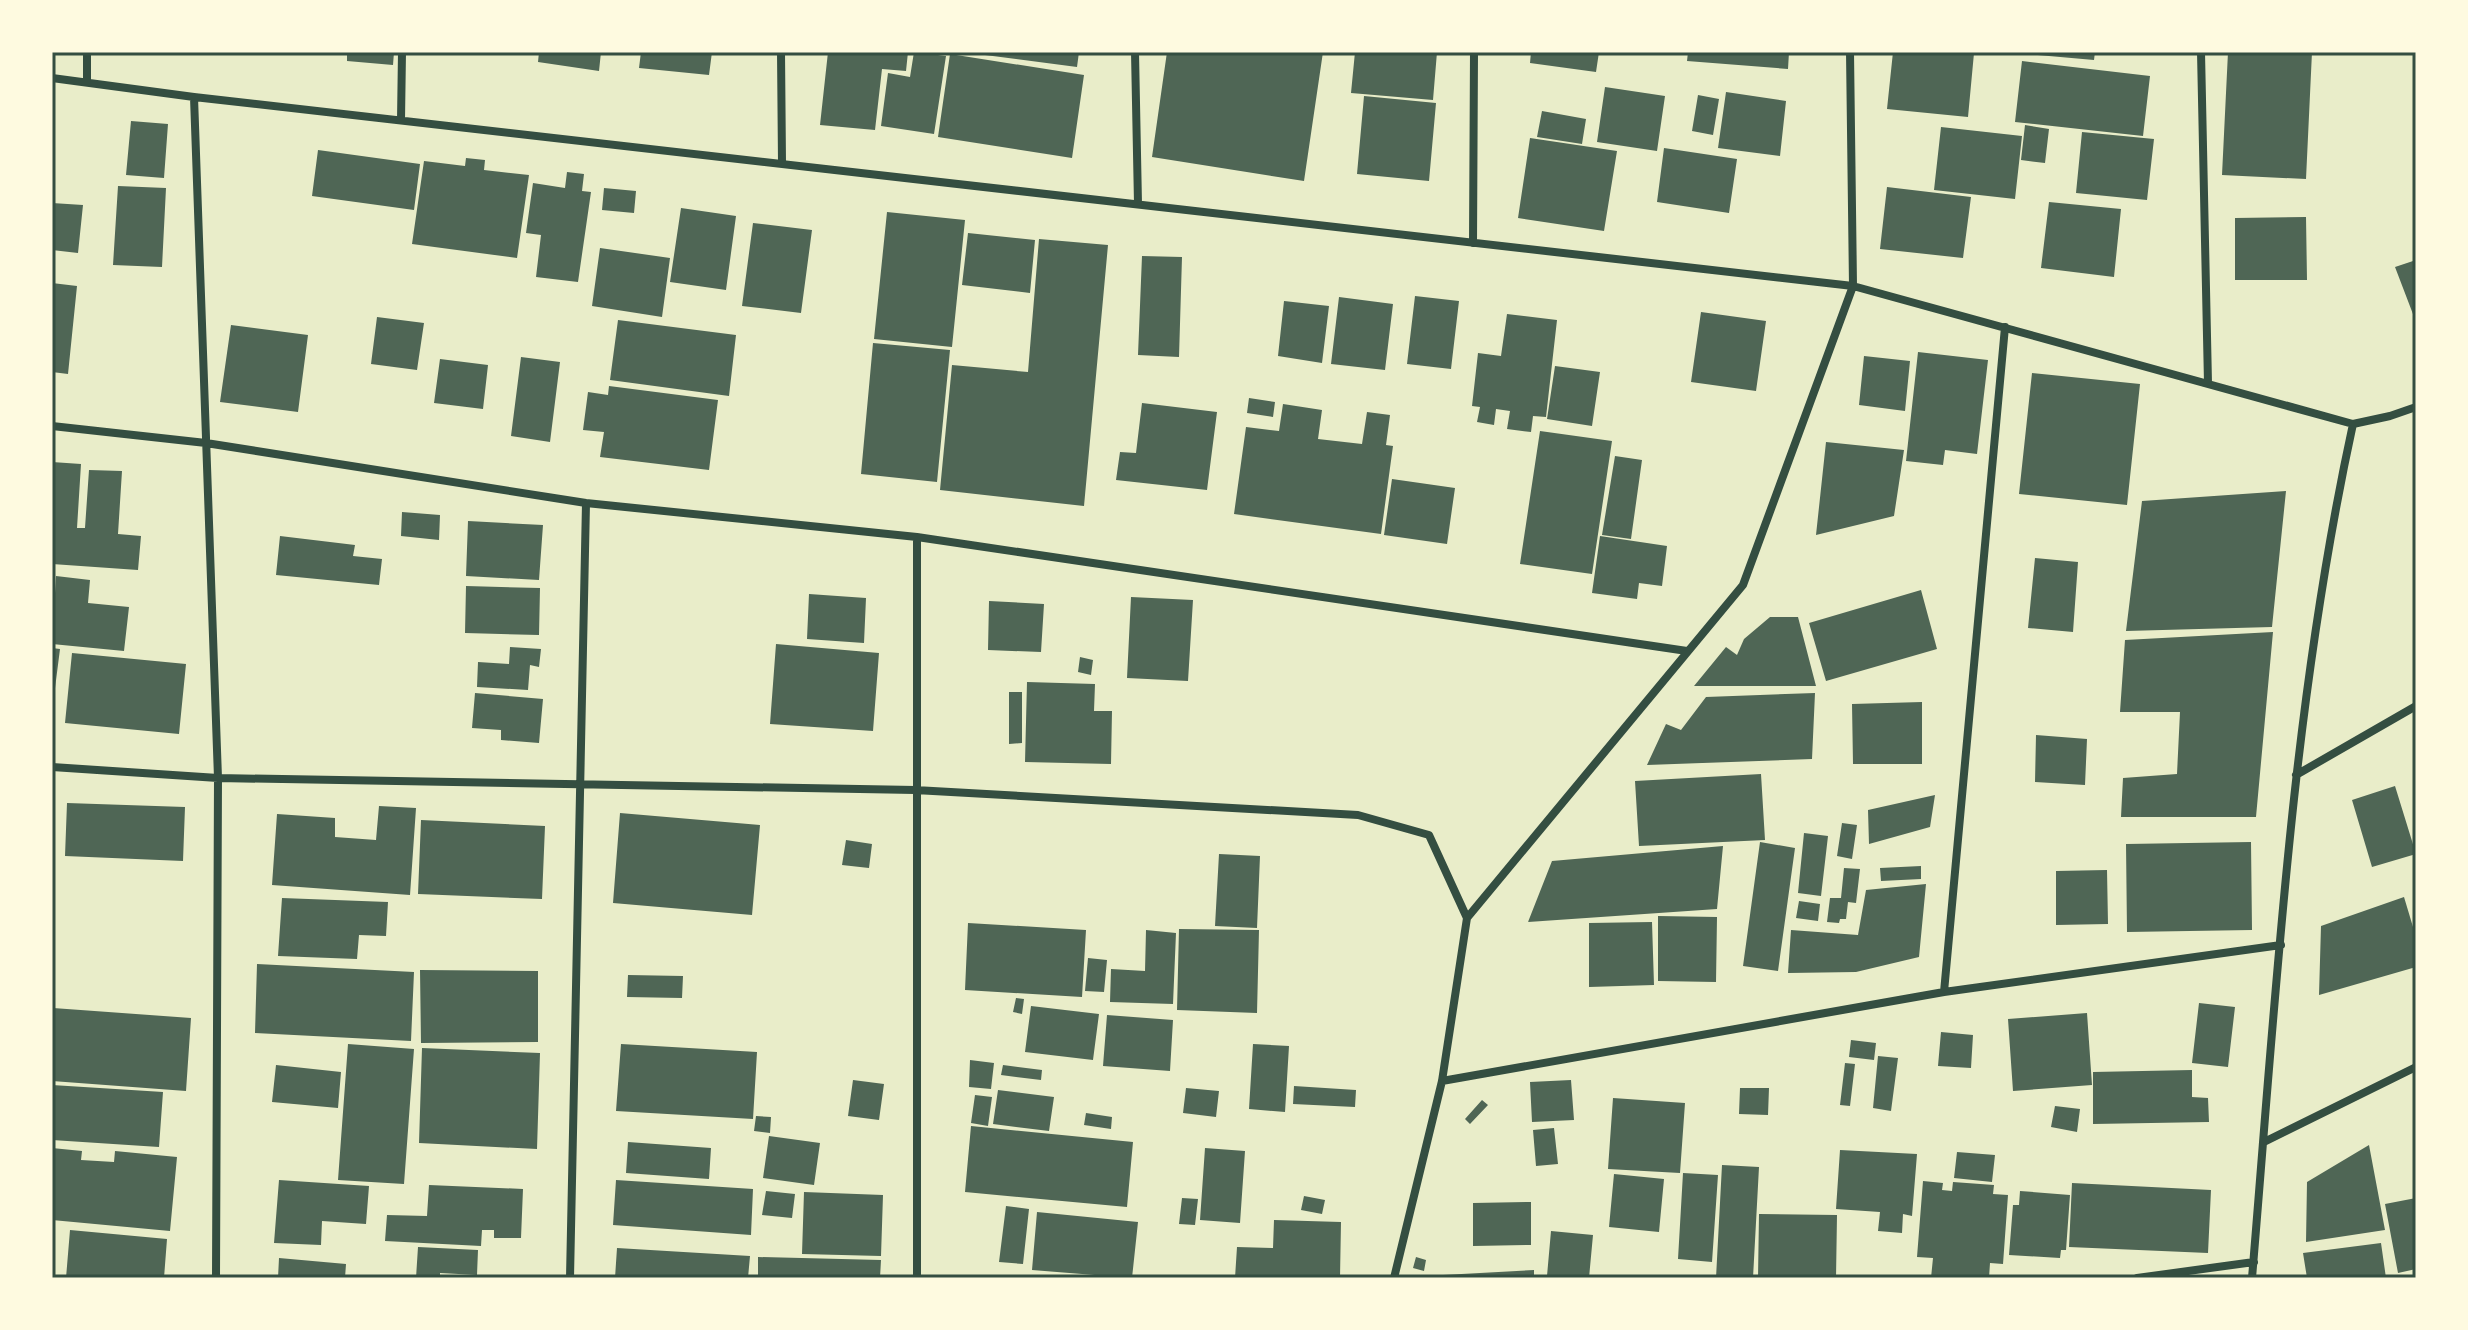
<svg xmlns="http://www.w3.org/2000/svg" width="2468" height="1330" viewBox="0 0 2468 1330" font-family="Figtree,sans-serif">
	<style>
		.building { fill: #4f6655 }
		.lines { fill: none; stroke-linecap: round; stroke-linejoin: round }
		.minor { stroke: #344e41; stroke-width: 8 }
		.neatline { fill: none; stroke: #344e41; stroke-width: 3 }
	</style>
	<rect width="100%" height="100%" fill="#e9edc9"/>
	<path class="building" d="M347 52H394L393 65 347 61Z
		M539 52H601L599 71 538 62Z
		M641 52H712L709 75 639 68Z
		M828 52H908L906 71 882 69 875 130 820 125Z
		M914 52 946 56 934 134 881 126 888 73 910 77Z
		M985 52H1079L1077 67 985 55Z
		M1167 52H1323L1304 181 1152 157Z
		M1355 52H1437L1433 100 1351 93Z
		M1531 52H1599L1596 72 1530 63Z
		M1688 52H1789L1788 69 1687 61Z
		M1893 52 1974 53 1968 117 1887 109Z
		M2027 52H2095L2094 60 2027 54Z
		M2228 52H2312L2306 179 2222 175Z
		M950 54 1084 75 1072 158 938 137Z
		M2022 61 2150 76 2143 136 2015 122Z
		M1605 87 1665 96 1657 151 1597 142Z
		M1726 92 1786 101 1780 156 1718 148Z
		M1698 95 1719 99 1713 135 1692 131Z
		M1364 96 1436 103 1429 181 1357 174Z
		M1542 111 1586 119 1582 144 1537 137Z
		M131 121 168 124 164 178 126 175Z
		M2025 125 2049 129 2045 163 2021 160Z
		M1941 127 2022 136 2015 199 1934 190Z
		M2082 132 2154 139 2147 200 2076 193Z
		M1530 138 1617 151 1604 231 1518 218Z
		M1664 148 1737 159 1729 213 1657 202Z
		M318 150 420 164 414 210 312 196Z
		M466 158 485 160 484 170 529 175 517 258 412 244 424 161 465 166Z
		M567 172 584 174 582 191 591 192 578 282 536 277 541 235 526 233 533 183 565 188Z
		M118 186 166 188 162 267 113 265Z
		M1887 187 1971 197 1963 258 1880 249Z
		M604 188 636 191 634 213 602 210Z
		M2049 202 2121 209 2114 277 2041 268Z
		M52 203 83 205 78 253 52 250Z
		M681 208 736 216 726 290 670 282Z
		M887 212 965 220 952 347 874 339Z
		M2306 217 2307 280H2235V218Z
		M753 223 812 230 801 313 742 306Z
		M968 233 1035 240 1030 293 962 285Z
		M1039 239 1108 245 1084 506 940 490 952 365 1028 372Z
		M600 248 670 258 662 317 592 306Z
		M1142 256 1182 257 1179 357 1138 355Z
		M2416 260V322L2395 267Z
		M52 283 77 286 68 374 52 372Z
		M1415 296 1459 301 1451 369 1407 364Z
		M1339 297 1393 304 1385 370 1331 364Z
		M1284 301 1329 306 1322 363 1278 356Z
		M1701 312 1766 321 1756 391 1691 382Z
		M1507 314 1557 320 1546 417 1533 416 1531 432 1507 429 1510 411 1496 409 1494 425 1477 422 1480 407 1472 406 1478 353 1501 356Z
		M377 317 424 323 417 370 371 364Z
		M618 320 736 335 729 396 610 380Z
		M231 325 308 335 298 412 220 402Z
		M873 343 950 350 937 482 861 474Z
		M1918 352 1988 360 1977 454 1945 450 1943 465 1906 461Z
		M1864 356 1910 361 1905 411 1859 405Z
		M521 357 560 362 550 442 511 436Z
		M440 359 488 365 483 409 434 403Z
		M1555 366 1600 372 1592 426 1547 419Z
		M2032 373 2140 384 2127 505 2019 494Z
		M609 386 718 400 709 470 600 457 604 432 583 430 588 392 608 395Z
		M1249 398 1275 402 1273 417 1247 413Z
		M1142 403 1217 412 1207 490 1116 480 1120 452 1136 453Z
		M1283 404 1322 410 1318 439 1362 444 1367 412 1390 415 1386 445 1393 446 1381 534 1234 514 1246 427 1279 431Z
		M1540 431 1612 441 1592 574 1520 564Z
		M1826 442 1904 450 1894 516 1816 535Z
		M1615 456 1642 460 1631 539 1602 535Z
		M52 462 81 464 77 528H85L89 470 122 471 118 534 141 536 138 570 52 564Z
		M1392 479 1455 488 1447 544 1384 535Z
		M2286 491 2272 627 2126 631 2142 501Z
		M402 512 440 515 439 540 401 536Z
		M468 521 543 525 539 580 466 576Z
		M280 536 355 545 353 556 382 559 379 585 276 575Z
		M1600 536 1667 546 1662 586 1639 583 1637 599 1592 593Z
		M2035 558 2078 562 2073 632 2028 628Z
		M56 576 90 580 88 603 129 607 124 651 52 644Z
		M466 586 540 588 539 635 465 633Z
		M1921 590 1937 649 1826 681 1809 623Z
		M809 594 866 598 864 643 807 639Z
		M1131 597 1193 600 1188 681 1127 678Z
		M989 601 1044 604 1041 652 988 650Z
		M1770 617H1798L1816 686H1694L1726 647 1737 655 1744 639Z
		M2273 632 2256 817H2121L2123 778 2177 774 2180 712H2120L2125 640Z
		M776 644 879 653 873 731 770 724Z
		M510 647 541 649 539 667 530 665 528 690 477 687 478 662 509 664Z
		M52 648 60 649 54 696H52Z
		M72 653 186 664 179 734 65 723Z
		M1080 657 1093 660 1091 675 1078 672Z
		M1027 682 1095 684 1094 711H1112L1111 764 1025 762Z
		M1009 692H1022V743L1009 744Z
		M475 693 543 699 539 743 501 740V730L472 728Z
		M1815 693 1812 759 1647 765 1666 724 1681 730 1706 697Z
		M1922 702V764H1853L1852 704Z
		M2036 735 2087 739 2085 785 2035 782Z
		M1761 774 1765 840 1639 846 1635 781Z
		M2395 786 2416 854 2372 867 2352 800Z
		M1935 795 1930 827 1869 844 1868 810Z
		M67 803 185 807 183 861 65 856Z
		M379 806 416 808 410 895 272 885 277 814 335 818V837L376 840Z
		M620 813 760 825 752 915 613 903Z
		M421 820 545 826 542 899 418 894Z
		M1842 823 1857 825 1852 859 1837 856Z
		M1804 833 1828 836 1821 896 1798 893Z
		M846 840 872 844 869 868 842 865Z
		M1760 842 1795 848 1778 971 1743 966Z
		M2251 842 2252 930 2127 932 2126 844Z
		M1723 846 1717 909 1528 922 1552 861Z
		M1219 854 1260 856 1257 928 1215 926Z
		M1921 866V879L1881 881 1880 868Z
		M1844 868 1860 869 1856 903 1848 902 1846 919H1840L1839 923 1827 922 1830 898H1841Z
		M2107 870 2108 924 2056 925V871Z
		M1926 884 1919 957 1856 972 1788 973 1791 930 1858 935 1866 890Z
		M2404 897 2416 937V967L2319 995 2321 926Z
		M282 898 388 902 386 936 359 935 357 959 278 956Z
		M1799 901 1820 904 1818 921 1796 918Z
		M1658 916 1717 917 1716 982 1658 981Z
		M1652 922 1654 985 1589 987V923Z
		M968 923 1086 930 1082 997 965 990Z
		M1179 929 1259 930 1257 1013 1177 1010Z
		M1146 930 1176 933 1173 1004 1110 1002 1111 969 1145 971Z
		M1088 958 1107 960 1104 992 1085 991Z
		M257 964 414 972 411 1041 255 1033Z
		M420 970 538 971V1042L421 1043Z
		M628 975 683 976 682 998 627 997Z
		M1016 998 1024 999 1022 1014 1013 1012Z
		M2199 1003 2235 1007 2228 1067 2192 1063Z
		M1031 1006 1099 1014 1093 1060 1025 1052Z
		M53 1008 191 1018 186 1091 52 1081Z
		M2087 1013 2092 1085 2013 1091 2008 1019Z
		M1107 1015 1173 1020 1170 1071 1103 1066Z
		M1941 1032 1973 1035 1971 1068 1938 1066Z
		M1851 1040 1876 1043 1874 1060 1849 1057Z
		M348 1044 414 1049 404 1184 338 1180Z
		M621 1044 757 1052 753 1119 616 1111Z
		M1253 1044 1289 1046 1285 1112 1249 1109Z
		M422 1048 540 1053 537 1149 419 1143Z
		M1878 1056 1898 1058 1891 1111 1873 1108Z
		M970 1060 994 1063 991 1089 969 1087Z
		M1845 1063 1855 1064 1850 1106 1840 1105Z
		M276 1065 341 1072 338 1108 272 1102Z
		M1003 1065 1042 1070 1041 1080 1001 1075Z
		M2192 1070V1097L2208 1098 2209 1122 2093 1124V1072Z
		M853 1080 884 1084 879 1120 848 1116Z
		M1571 1080 1574 1120 1532 1122 1530 1082Z
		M52 1085 163 1092 159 1147 52 1140Z
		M1294 1086 1356 1090 1355 1107 1293 1104Z
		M1186 1088 1219 1091 1216 1117 1183 1113Z
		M1740 1088H1769L1768 1115 1739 1114Z
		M998 1090 1054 1097 1049 1131 993 1124Z
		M975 1095 992 1097 988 1126 971 1123Z
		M1613 1098 1685 1103 1680 1173 1608 1169Z
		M1482 1100 1488 1105 1470 1124 1465 1119Z
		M2055 1106 2080 1109 2077 1132 2051 1127Z
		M1086 1113 1112 1117 1111 1129 1084 1125Z
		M756 1116 771 1117 770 1133 754 1131Z
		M971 1126 1133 1142 1127 1207 965 1192Z
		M1554 1128 1558 1164 1536 1166 1533 1130Z
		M769 1136 820 1143 814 1185 763 1178Z
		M628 1142 711 1148 709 1179 626 1173Z
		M2369 1145 2385 1230 2306 1242 2307 1182Z
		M52 1148 82 1151 81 1160 114 1162 115 1151 177 1157 170 1231 52 1220Z
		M1205 1148 1245 1151 1240 1223 1200 1220Z
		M1840 1150 1917 1154 1912 1216 1903 1214 1902 1233 1878 1231 1880 1212 1836 1209Z
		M1957 1152 1995 1155 1992 1182 1954 1178Z
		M1722 1165 1759 1167 1753 1278H1716Z
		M1683 1173 1718 1175 1712 1262 1678 1259Z
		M1614 1174 1664 1179 1659 1232 1609 1227Z
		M279 1180 369 1186 366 1224 322 1221 321 1245 274 1243Z
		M616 1180 753 1189 751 1235 613 1225Z
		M1923 1181 1943 1183 1942 1190 1952 1191 1953 1182 1994 1185 1993 1194 2008 1195 2003 1264 1990 1263 1989 1278H1931L1933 1258 1917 1257Z
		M2072 1183 2211 1190 2208 1253 2069 1247Z
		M429 1185 523 1189 521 1238H494V1230H482L481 1246 385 1241 387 1215 427 1216Z
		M766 1191 795 1194 792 1218 762 1215Z
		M2020 1191 2070 1195 2066 1250H2061L2060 1258 2009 1255 2013 1205H2019Z
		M804 1192 883 1195 881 1256 802 1254Z
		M1304 1196 1325 1200 1322 1214 1301 1210Z
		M1182 1198 1198 1199 1195 1225 1179 1224Z
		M2416 1198V1269L2398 1273 2385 1204Z
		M1531 1202V1245L1473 1246V1203Z
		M1006 1206 1029 1209 1023 1264 999 1262Z
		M1037 1212 1138 1222 1132 1278 1032 1270Z
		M1759 1214 1837 1215 1836 1278H1758Z
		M1274 1220 1341 1222 1340 1278H1235L1237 1247 1273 1248Z
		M70 1230 167 1239 164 1278H66Z
		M1551 1231 1593 1235 1589 1278 1547 1276Z
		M2381 1243 2386 1278H2307L2303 1253Z
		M418 1247 478 1250 477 1275 440 1273V1278H416Z
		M617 1248 750 1256 748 1278H615Z
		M758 1257 881 1260 880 1278H758Z
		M1416 1257 1426 1260 1424 1271 1413 1268Z
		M279 1258 346 1264 345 1278H278Z
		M1534 1270V1278H1443V1275Z"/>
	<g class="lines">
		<path class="minor" d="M87 52V82
			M781 52 782 163
			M1135 52 1138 204
			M2201 52 2208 383
			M52 78 194 97 1853 286 2353 424 2390 416 2416 407
			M194 97 218 778 216 1278
			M401 120 402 52
			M1473 243 1474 52
			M52 426 206 443 586 503 917 537 1687 651
			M52 767 218 778 915 790 1358 815 1429 835 1467 918
			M2296 775 2416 706
			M1944 992 2005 327
			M1442 1081 1944 992 2281 945
			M2264 1142 2416 1067
			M570 1278 586 503
			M917 1278V537
			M1394 1278 1442 1081 1467 918 1743 585 1853 286 1850 52
			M2137 1278 2254 1262
			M2252 1278C2276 993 2292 704 2353 424"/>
	</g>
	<rect width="2468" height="1330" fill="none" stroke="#fefae0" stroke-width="108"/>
	<rect x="54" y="54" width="2360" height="1222" class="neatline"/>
</svg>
